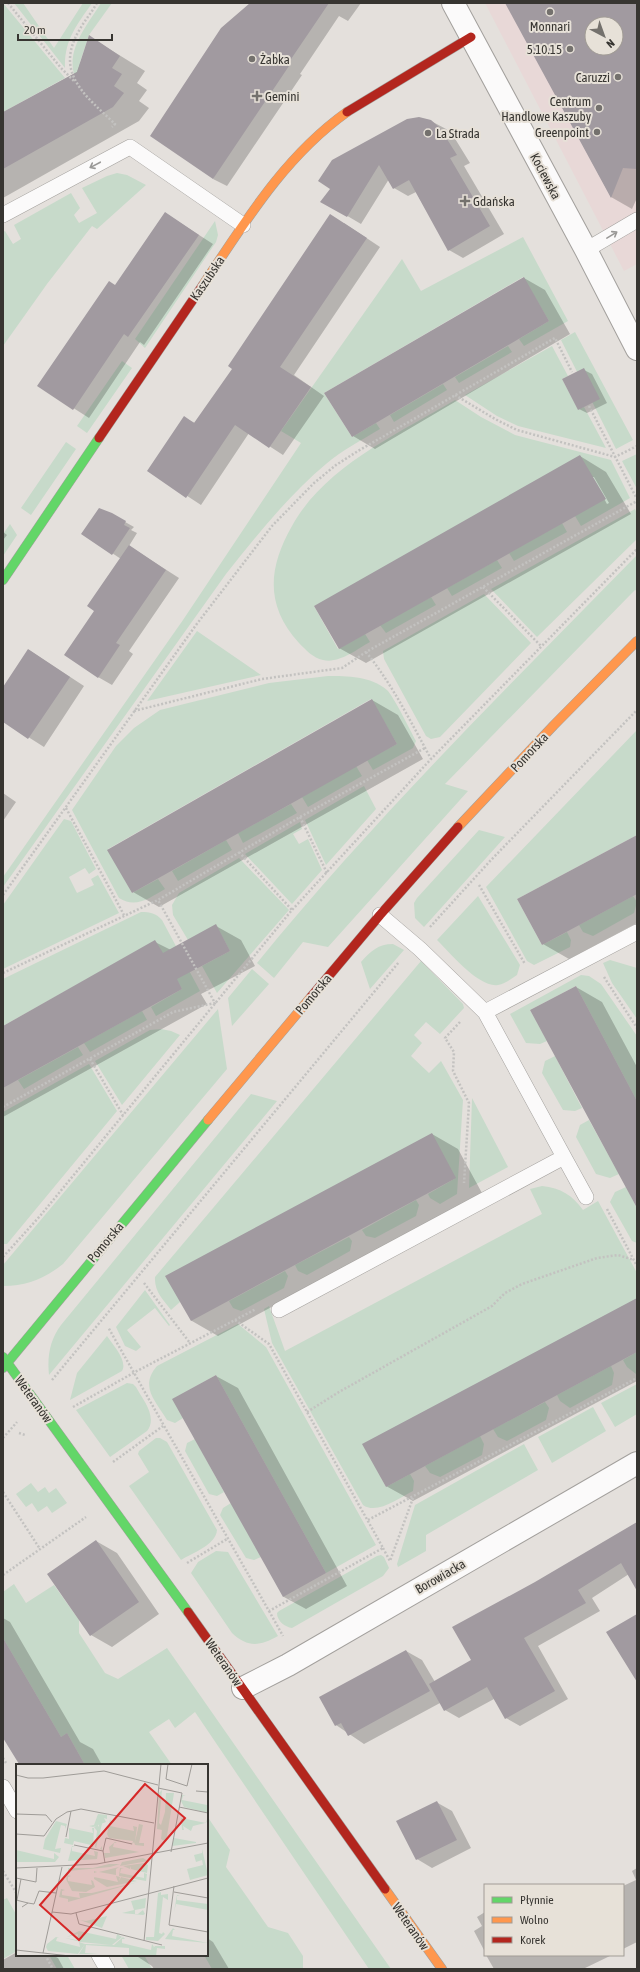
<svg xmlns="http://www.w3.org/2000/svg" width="640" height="1972" viewBox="0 0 640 1972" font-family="'Asap Condensed',sans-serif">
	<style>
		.commercial { fill: #e8d8d7; fill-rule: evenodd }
		.green { fill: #c7daca }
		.shadow { fill: #0003; fill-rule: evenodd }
		.building { fill: #a19aa0; fill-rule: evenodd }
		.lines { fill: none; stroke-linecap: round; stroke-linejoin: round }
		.lane-casing { stroke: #a3a09d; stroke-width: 16 }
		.street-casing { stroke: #a3a09d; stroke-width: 24 }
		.fast-casing { stroke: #a3a09d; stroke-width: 10 }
		.slow-casing { stroke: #a3a09d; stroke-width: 10 }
		.jam-casing { stroke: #a3a09d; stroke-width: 10 }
		.path { stroke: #c3c2c0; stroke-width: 2.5; stroke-dasharray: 2 2; stroke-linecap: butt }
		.lane { stroke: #fbfafa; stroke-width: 15 }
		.street { stroke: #fbfafa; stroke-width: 22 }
		.fast { stroke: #63d668; stroke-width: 9 }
		.slow { stroke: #ff974d; stroke-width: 9 }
		.jam { stroke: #b3261e; stroke-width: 9 }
		.oneway { stroke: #999896 }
		.poi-dot { fill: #74716d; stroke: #e7e1d8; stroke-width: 1.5 }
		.labels { text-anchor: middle; stroke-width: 4; stroke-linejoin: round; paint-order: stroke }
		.poi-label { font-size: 13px; fill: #373531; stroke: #e7e1d8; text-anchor: end }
		.street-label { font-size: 13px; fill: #373531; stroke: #e7e1d8 }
		.inset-road { fill: none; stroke: #9f9c98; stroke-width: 1 }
		.view { fill: #d62828; fill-opacity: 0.15; stroke: #d62828; stroke-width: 2 }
		.inset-edge { fill: none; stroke: #373531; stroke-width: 2 }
	</style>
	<rect width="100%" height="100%" fill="#e4e0dc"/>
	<path class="commercial" d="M485 3H637V264L624 271ZM592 24H616V48H592Z"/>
	<path class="green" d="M3 3 65 78 3 112Z
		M14 3H23L54 48 83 3H92C77 25 64 40 65 68Z
		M101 3H112L89 35 80 62 85 81 75 77C65 50 88 24 101 3Z
		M117 173 127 175 146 185 97 229 92 226 47 284 3 346V232L5 231 13 244 21 239 14 225 71 193 80 208 74 215 79 223 97 213 82 188 107 176Z
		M215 221 218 235 216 242 145 348 135 339Z
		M523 237 568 321 524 346 519 339 549 321 523 277 324 393 352 437 376 423 380 429C362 440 342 450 326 464 288 496 257 535 226 574L3 887V877L183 620 301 443 281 431 402 259 421 291Z
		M575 332 633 440 616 449 561 340Z
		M508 346 512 352 459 383 455 377Z
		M552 346 568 376 562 379 578 409 584 407 606 448 518 426 497 416 465 395Z
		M122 361 132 368 87 433 77 426Z
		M443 384 447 390 394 422 390 415Z
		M455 400 481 417 515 435 611 460 630 498 581 526 575 516 314 606 338 649 365 634 370 642C357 649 339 664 323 660 313 658 306 650 299 643 265 606 268 568 292 526 325 466 398 434 455 400Z
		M66 442 76 449 31 515 21 508Z
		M637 454V489L622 461Z
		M635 509 637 513V539L537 637 491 589Z
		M562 523 567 532 514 561 509 553Z
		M10 524 17 535 3 556V534Z
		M637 555V591L635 590 632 593 445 784 468 791 328 947 303 942 274 978 257 963C374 819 507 688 637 555Z
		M497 560 502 568 452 596 447 588Z
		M484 594 531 643 440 737 431 739 426 736 384 659 383 651Z
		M431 597 436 605 386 633 380 625Z
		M197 631 261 675 147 701Z
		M328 676C347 676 371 676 387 690 394 697 410 730 416 741L413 748 373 770 367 760 397 744 371 699 108 849 132 893 158 879 165 889C149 898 136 909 119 898L72 810 116 746 134 728 160 710 269 683Z
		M637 730V835L517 899 542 945 567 932 571 940 570 947 534 965 527 961 486 887Z
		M356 766 362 776 308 807 302 797Z
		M364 786 376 809 326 865 305 820Z
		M291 804 297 813 243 843 238 833Z
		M64 819 71 821 96 869 89 874 85 868 69 877 77 893 94 885 91 879 98 875 119 913 3 969V905Z
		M300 822 302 829 293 834 299 844 308 839 322 870 292 904 245 854Z
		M479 830 505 837 424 927 415 918 414 903 417 898Z
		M226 840 232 850 178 881 172 871Z
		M239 858 289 910 217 993 202 966 230 951 216 925 188 940 173 915 172 905 179 893Z
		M478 896 520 965 517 975C511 979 505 984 498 985 479 988 450 953 437 940Z
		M633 896 637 902 634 913 593 936 583 932 579 925Z
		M141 912C150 912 156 913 162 920L200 991 156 1016 151 1007 182 989 155 941 3 1026V979Z
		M393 944 404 950 370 989 361 962C371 951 378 944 393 944Z
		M610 960 637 968V1019L612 983 603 963Z
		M421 961 463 1004 464 1008 440 1034 426 1022 414 1035 422 1043 411 1056 429 1073 441 1061 463 1100 457 1194 440 1204 430 1198 428 1194 456 1178 180 1302 171 1310C163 1300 154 1291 155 1277Z
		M252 969 269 984 232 1026 228 998Z
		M581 975 589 976 601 984 637 1036V1101L576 986 530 1010 547 1041 540 1044 526 1043 510 1014Z
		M218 1009 227 1069 63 1264C44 1279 27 1286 3 1286V1265Z
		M142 1011 147 1020 90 1052 84 1043Z
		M161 1029 171 1031 180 1035 122 1105 95 1061 150 1030Z
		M78 1047 83 1055 24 1089 18 1080Z
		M555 1056 582 1108 575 1111 563 1110 542 1073 545 1061Z
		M89 1064 117 1111 7 1244H3V1112Z
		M251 1094 277 1101 49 1375C47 1356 50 1340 61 1325Z
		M472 1098 508 1167 469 1188Z
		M589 1120 619 1174 610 1178 596 1174 576 1137 580 1125Z
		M542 1186C561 1188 572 1195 583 1210L598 1201 637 1273V1311L363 1444 386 1487 410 1474 414 1481 413 1491C399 1498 377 1515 363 1505L272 1343 264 1309 269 1306 285 1351 542 1214 530 1189Z
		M626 1187 637 1208V1243L632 1241 610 1202 615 1192Z
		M416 1200 419 1205 416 1216 375 1238 366 1236 362 1230Z
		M349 1237 352 1241 350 1251 307 1275 298 1271 295 1265Z
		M285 1271 288 1276 284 1288 241 1311 233 1308 229 1301Z
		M145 1290 170 1325 169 1326 155 1308 127 1330 141 1347 136 1351 125 1346 116 1327Z
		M238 1324 266 1347 376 1545 326 1573 216 1375 173 1399 183 1418 175 1423 167 1420C156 1401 139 1387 157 1366Z
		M107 1336C113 1345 128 1361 122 1371L70 1400 77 1373Z
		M637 1352V1373L636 1374 627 1367 623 1360Z
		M611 1366 614 1373 612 1385 570 1408 560 1401 557 1395Z
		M127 1383 133 1384 136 1387C143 1400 158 1417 147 1431L110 1457 76 1410Z
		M637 1384V1414L615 1427 601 1403Z
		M545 1402 549 1408 546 1420 507 1441 498 1437 493 1429Z
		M593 1407 606 1431 552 1463 538 1437Z
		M480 1436 484 1444 482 1455 440 1477 430 1473 425 1466Z
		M156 1438H160L167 1442 217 1530C216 1545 192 1553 181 1560L129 1486 149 1472 138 1454 139 1451Z
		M195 1439 224 1492 217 1496 209 1494 185 1451 187 1443Z
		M524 1444 538 1470 426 1535V1551L398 1567 397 1564 415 1505Z
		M31 1483 38 1492 45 1487 49 1493 56 1488 67 1503 52 1513 47 1506 38 1512 32 1503 26 1507 16 1494Z
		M231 1503 261 1557 254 1560 246 1558 220 1515 223 1508Z
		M216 1551 228 1552 278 1636C260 1646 248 1648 232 1633L191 1573 198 1562Z
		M381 1555 384 1557 389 1568 383 1576 292 1628C285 1627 277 1621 277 1613L279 1611 377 1556Z
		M14 1584 26 1603 54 1585 79 1620V1633L105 1673 118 1679 167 1648 391 1969H369L195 1712 175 1728 169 1719 149 1732 172 1765H85L67 1733 61 1737 3 1638V1592Z
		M207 1816 230 1850 226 1867 268 1927 288 1933 303 1956V1969H212L204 1955H207Z
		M7 1898 17 1916V1951L3 1959V1900Z
		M49 1955H67L75 1969H57Z
		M121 1955H134L135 1957 144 1955 152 1969H129Z"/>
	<path class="shadow" d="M294 3H361L348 21 339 16 300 74 302 75 227 186 213 179Z
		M506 3H637V198L632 209 611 197ZM592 24H616V48H592Z
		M90 37 145 71 137 83 147 90 139 101 149 108 139 121 3 198V113L77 72Z
		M431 121 446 129 454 137 470 163 464 166 504 234 463 258 449 250 416 192 408 196 394 188 389 179 361 224 322 201Z
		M165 213 213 244 144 345 140 342 89 418 39 386 116 286Z
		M344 223 380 247 294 375 324 396 283 455 249 433 201 505 149 471 185 418 195 423Z
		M524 278 545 290 570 334 375 449 353 436Z
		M584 370 592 374 607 403 587 413 579 409Z
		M580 456 606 472 631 514 366 663 339 648ZM592 477H594L609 503 607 504Z
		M111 514 134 527 131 530 137 533 129 546 179 578 129 651 133 654 112 685 98 677 95 610 121 559 82 533Z
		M3 532 7 535 3 540Z
		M29 650 84 686 44 747 3 721V688Z
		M372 700 398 715 423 759 159 907 133 892Z
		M3 793 16 802 3 821Z
		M637 836V923L569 959 543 944Z
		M216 926 241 940 255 966 201 994 207 1004 3 1117V1027L155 942 171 950Z
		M576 987 602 1002 637 1067V1206Z
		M432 1134 458 1149 482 1193 218 1336 192 1321 167 1276Z
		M637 1305V1381L413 1501 386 1486Z
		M216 1376 238 1388 347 1586 306 1609 284 1597 174 1399Z
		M637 1523V1589L629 1574 592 1598 600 1611 538 1646 568 1699 520 1726 506 1718 494 1699 459 1718 445 1710 440 1703 364 1744 336 1725 406 1651 422 1660 435 1682 473 1660 536 1583Z
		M96 1541 117 1553 159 1614 112 1647 91 1635Z
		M3 1618 10 1622 80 1742 93 1749 102 1765H25L3 1736Z
		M436 1802 452 1811 471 1848 432 1868 417 1859Z
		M637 1868V1942L623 1949V1886L636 1880 632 1871Z
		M485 1912V1952L474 1931 482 1926 477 1917Z
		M207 1938 213 1942 229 1969H154L152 1966 135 1955H207Z
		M17 1952V1955H52L58 1958 64 1969H3V1960Z
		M486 1955H612L583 1969H494Z"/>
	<path class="building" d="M250 3H329L287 65 289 66 213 179 150 136 221 28Z
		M505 3H637V169L623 168 611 198ZM592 24H616V48H592Z
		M89 35 120 56 112 68 122 74 114 86 124 93 113 107 3 169V112L77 72Z
		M419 117 431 120 440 128 457 155 450 158 490 226 448 251 409 180 393 189 379 165 347 217 320 202 330 189 318 181 332 160 407 119Z
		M165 212 199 235 128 337 124 334 73 410 37 386 109 281 115 285Z
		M330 214 367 238 280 367 311 387 269 448 235 425 186 498 147 471 184 416 194 423 232 369 228 366Z
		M524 277 549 321 352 437 324 393Z
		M584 368 600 399 578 410 562 379Z
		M580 455 606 499 339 649 314 606Z
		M99 508 112 513 126 521 124 525 130 528 112 555 81 534Z
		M129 545 166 570 116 643 120 645 98 678 64 655 94 611 87 606Z
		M28 649 70 677 28 739 3 722V687Z
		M372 699 397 744 132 893 107 850Z
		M637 835V894L542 945 517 899Z
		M216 924 230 951 177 979 182 989 3 1088V1026L155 940 163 953Z
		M576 986 637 1101V1208L530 1010Z
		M432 1133 456 1178 191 1321 165 1276Z
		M637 1298V1352L386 1487 362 1444Z
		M216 1375 326 1573 283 1597 172 1399Z
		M637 1522V1591L621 1563 578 1590 586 1603 524 1638 555 1691 505 1719 487 1687 444 1711 429 1684 471 1660 452 1627 535 1582Z
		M96 1540 139 1602 90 1636 47 1574Z
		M637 1614V1682L606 1632Z
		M3 1638 61 1737 67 1733 85 1765H17L19 1764 3 1738Z
		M406 1650 430 1691 348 1736 341 1723 335 1726 319 1697Z
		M437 1801 457 1840 416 1860 396 1821Z"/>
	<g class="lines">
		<defs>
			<path id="lane" d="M3 215 130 147 243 225
				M586 250 637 220
				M485 1012 637 932
				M564 1157 586 1197
				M279 1310 564 1157 485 1012 420 949 380 915
				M3 1787 17 1811
				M99 1955 107 1969"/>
			<path id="street" d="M453 3 586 250 637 349
				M243 1688 288 1665 637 1463"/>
			<path id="fast" d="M3 580 99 438
				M3 1357 188 1612
				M3 1368 208 1120"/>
			<path id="slow" d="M203 285C245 222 284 157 347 112
				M458 827 554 725 637 641
				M208 1120 311 997
				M385 1889 442 1969"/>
			<path id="jam" d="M347 112 471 37
				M99 438 203 285
				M311 997 380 915 458 827
				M188 1612 385 1889"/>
		</defs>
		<use href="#lane" class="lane-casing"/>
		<use href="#street" class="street-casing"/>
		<use href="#fast" class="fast-casing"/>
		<use href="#slow" class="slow-casing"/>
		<use href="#jam" class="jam-casing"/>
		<path class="path" d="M8 3 61 68 74 81
			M97 3C92 12 85 20 80 29 53 73 86 96 115 124L112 127
			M455 395 495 419 517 430 615 457 637 446
			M589 406 637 499
			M483 587 541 646
			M366 652C392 684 411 722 431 759
			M134 711 262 679 342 668 366 652 637 501
			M66 808 124 915
			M300 817 327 873
			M239 852 292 910
			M479 885 525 964
			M3 895 196 625 272 526 314 483 336 465 358 451 555 338 572 372
			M430 927 491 860 637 710
			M3 973 158 900 300 817 425 748
			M604 977 637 1028
			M460 1022 445 1038 454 1052 453 1071 469 1103 464 1183
			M90 1059 123 1115
			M3 1107 173 1012 215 1003 158 900
			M607 1209 637 1266
			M3 1257 40 1216 292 910 431 759 637 549
			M144 1283 190 1343
			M235 1320 256 1309
			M52 1380 399 962
			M73 1407 135 1372 235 1320 269 1344 383 1548 269 1611 108 1327
			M307 1412 339 1392 492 1306 505 1293 522 1284 597 1258 618 1255 634 1260
			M19 1433 25 1435
			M3 1438 17 1422
			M113 1462 163 1426
			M3 1492 40 1549
			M368 1520 637 1378
			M383 1548 390 1561 413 1498
			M187 1563 227 1539
			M3 1575 86 1517
			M269 1611 283 1636
			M3 1758 6 1763
			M3 1871 17 1894V1908
			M45 1955 53 1969"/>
		<use href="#lane" class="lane"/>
		<use href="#street" class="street"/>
		<use href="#fast" class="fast"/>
		<use href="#slow" class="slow"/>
		<use href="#jam" class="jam"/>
	</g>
	<defs><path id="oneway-shaft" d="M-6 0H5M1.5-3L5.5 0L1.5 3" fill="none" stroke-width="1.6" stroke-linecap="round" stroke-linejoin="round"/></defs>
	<g class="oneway">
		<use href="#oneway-shaft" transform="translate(95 165) rotate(152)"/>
		<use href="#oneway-shaft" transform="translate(612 235) rotate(-31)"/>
	</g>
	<g class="poi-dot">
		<circle cx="550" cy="12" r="4"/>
		<circle cx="570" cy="49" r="4"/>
		<circle cx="252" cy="59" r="4"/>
		<circle cx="618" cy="77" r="4"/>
		<path d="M255 90h4v4h4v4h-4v4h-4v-4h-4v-4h4z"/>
		<circle cx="599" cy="108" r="4"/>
		<circle cx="597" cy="132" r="4"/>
		<circle cx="428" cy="133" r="4"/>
		<path d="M463 195h4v4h4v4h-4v4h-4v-4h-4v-4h4z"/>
	</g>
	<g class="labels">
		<g class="poi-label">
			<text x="550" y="31" text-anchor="middle">Monnari</text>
			<text x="562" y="54">5.10.15</text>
			<text x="260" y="64" text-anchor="start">Żabka</text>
			<text x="610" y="82">Caruzzi</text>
			<text x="265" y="101" text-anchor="start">Gemini</text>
			<text x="591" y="106">Centrum<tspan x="591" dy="15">Handlowe Kaszuby</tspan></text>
			<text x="589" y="137">Greenpoint</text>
			<text x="436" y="138" text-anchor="start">La Strada</text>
			<text x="473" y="206" text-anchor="start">Gdańska</text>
		</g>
		<g class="street-label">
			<text transform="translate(546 176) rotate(62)" y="5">Kociewska</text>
			<text transform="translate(207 278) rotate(-56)" y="5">Kaszubska</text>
			<text transform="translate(529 752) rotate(-47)" y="5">Pomorska</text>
			<text transform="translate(313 994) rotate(-50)" y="5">Pomorska</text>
			<text transform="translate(105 1242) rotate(-50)" y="5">Pomorska</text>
			<text transform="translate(34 1399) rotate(54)" y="5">Weteranów</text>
			<text transform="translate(440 1576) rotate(-30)" y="5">Borowiacka</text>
			<text transform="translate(224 1662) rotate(55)" y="5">Weteranów</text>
			<text transform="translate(411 1926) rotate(55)" y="5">Weteranów</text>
		</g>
	</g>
	<g transform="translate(16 1764)">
		<rect width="192" height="192" fill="#e4e0dc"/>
		<path d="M146 26 143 59 145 61 149 48 150 29H158L150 78 145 75 146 66 141 65 143 29ZM166 31 170 32H167L166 36 191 41 192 49 168 43 165 37ZM82 50 91 51V55L88 54 90 58 77 63 73 62 78 61ZM165 54 190 59 191 55 188 54 191 55V58L189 59 177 62 175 67 167 62 168 66H166ZM94 56 98 58H95L94 62 118 67 117 62 121 63 119 78 123 60 127 61 123 79H128V82L119 81 118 78 116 81 117 77 93 74 91 70ZM40 57 51 60 49 65V62L45 61 39 85 45 84 44 89 27 85 29 75ZM84 59 86 60 80 84 84 85 86 82V86L79 83 81 67 78 63 82 61V63ZM53 64 77 69 76 64H78L77 84 75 81 58 77 57 81 48 79 49 74 53 75ZM158 74 180 78V79L156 82ZM99 78 101 79H98L97 83 123 88 89 94 88 89H94L93 83ZM56 82 59 83H56V87L79 92 78 87 82 88 81 95 52 97ZM186 85 192 111 174 116 171 105 187 101 186 96 180 98 178 91 186 89ZM0 86 38 95V89L43 93 39 98H0ZM127 94 132 97 104 102 106 98ZM129 99 132 101 131 109 115 105V102L114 105 107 102ZM93 100H104L94 103 52 107V104H77ZM103 103 100 105V111L83 108ZM104 104 108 105H105L104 109 128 114V109L131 110 130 117 103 112ZM78 107 81 108 78 109V113L102 118 100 112 104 113 103 117 105 113 121 117 91 123 78 115ZM51 111 55 112 52 113V117L76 121 75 116 77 117 79 123 70 128 56 127 50 115ZM122 118H130L131 121 130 118H122L52 138V135L43 133 45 125 49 126 46 127V131L64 134 63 129H76ZM145 128V131L152 130V136L147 133 143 169 146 170 147 168 149 170 142 177 130 176V173H138L142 129ZM161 131 164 132H161V136L192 140V146L160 140 158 148ZM130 134 129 144 119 146V150H122L127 146 129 150 127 151 106 149 118 146 115 137ZM91 152 86 164 64 156 70 157ZM157 164 159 166H157L156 172 192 179 149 175ZM63 167 100 175 101 170 106 173 96 181 64 178 63 174 62 176 61 177 49 174 61 176 62 170 51 173ZM40 173 43 174H41L40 177 64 183 63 178 69 180 62 190 32 187 30 183 31 180ZM107 173 109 175H106V179L118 182 135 186 136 180 138 183 131 191 139 182H149V185L141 184 140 192H113V184L70 181 69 189 82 190H63L69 180 98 181Z" fill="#c7daca"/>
		<path class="inset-road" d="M152 0 150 15 171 22 176 0M0 11 12 14H27L88 7 142 21M142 24 166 29 155 88M180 27 192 28M163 43 192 49M0 50 30 51 36 58M0 70 28 72 40 55 51 48 65 45 138 59M50 73 55 47M58 81 87 87M89 99 87 87 90 74 116 80M0 104 81 100 192 79M0 114 20 118 21 104M158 122 153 161 192 168M158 128 192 134M0 136 12 139M1 136 5 115M6 143 12 139 18 140 23 127 40 129M36 148 55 150 192 114M60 149 63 160 146 181M128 177 145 0M0 186 54 192M27 189 46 103"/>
		<path class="view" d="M129 20 169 54 63 176 24 141Z"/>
		<rect width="192" height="192" class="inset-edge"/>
	</g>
	<rect width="640" height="1972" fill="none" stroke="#373531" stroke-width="8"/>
	<rect x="484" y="1884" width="140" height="72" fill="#e7e1d8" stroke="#a19c95"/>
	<rect x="492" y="1897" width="20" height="6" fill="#63d668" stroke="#a19c95"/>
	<text x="520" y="1904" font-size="12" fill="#373531">Płynnie</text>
	<rect x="492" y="1917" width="20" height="6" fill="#ff974d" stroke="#a19c95"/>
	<text x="520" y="1924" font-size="12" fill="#373531">Wolno</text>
	<rect x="492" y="1937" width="20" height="6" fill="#b3261e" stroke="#a19c95"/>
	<text x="520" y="1944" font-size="12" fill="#373531">Korek</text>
	<g transform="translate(604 36) rotate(139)"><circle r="19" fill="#e7e1d8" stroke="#a19c95"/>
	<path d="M0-3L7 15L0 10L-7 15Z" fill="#74716d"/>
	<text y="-6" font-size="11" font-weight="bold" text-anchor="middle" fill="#373531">N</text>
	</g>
	<path d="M18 34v6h94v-6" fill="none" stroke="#373531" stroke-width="2"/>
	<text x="24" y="34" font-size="12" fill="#373531" stroke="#e7e1d8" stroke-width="3" paint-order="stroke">20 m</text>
</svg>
